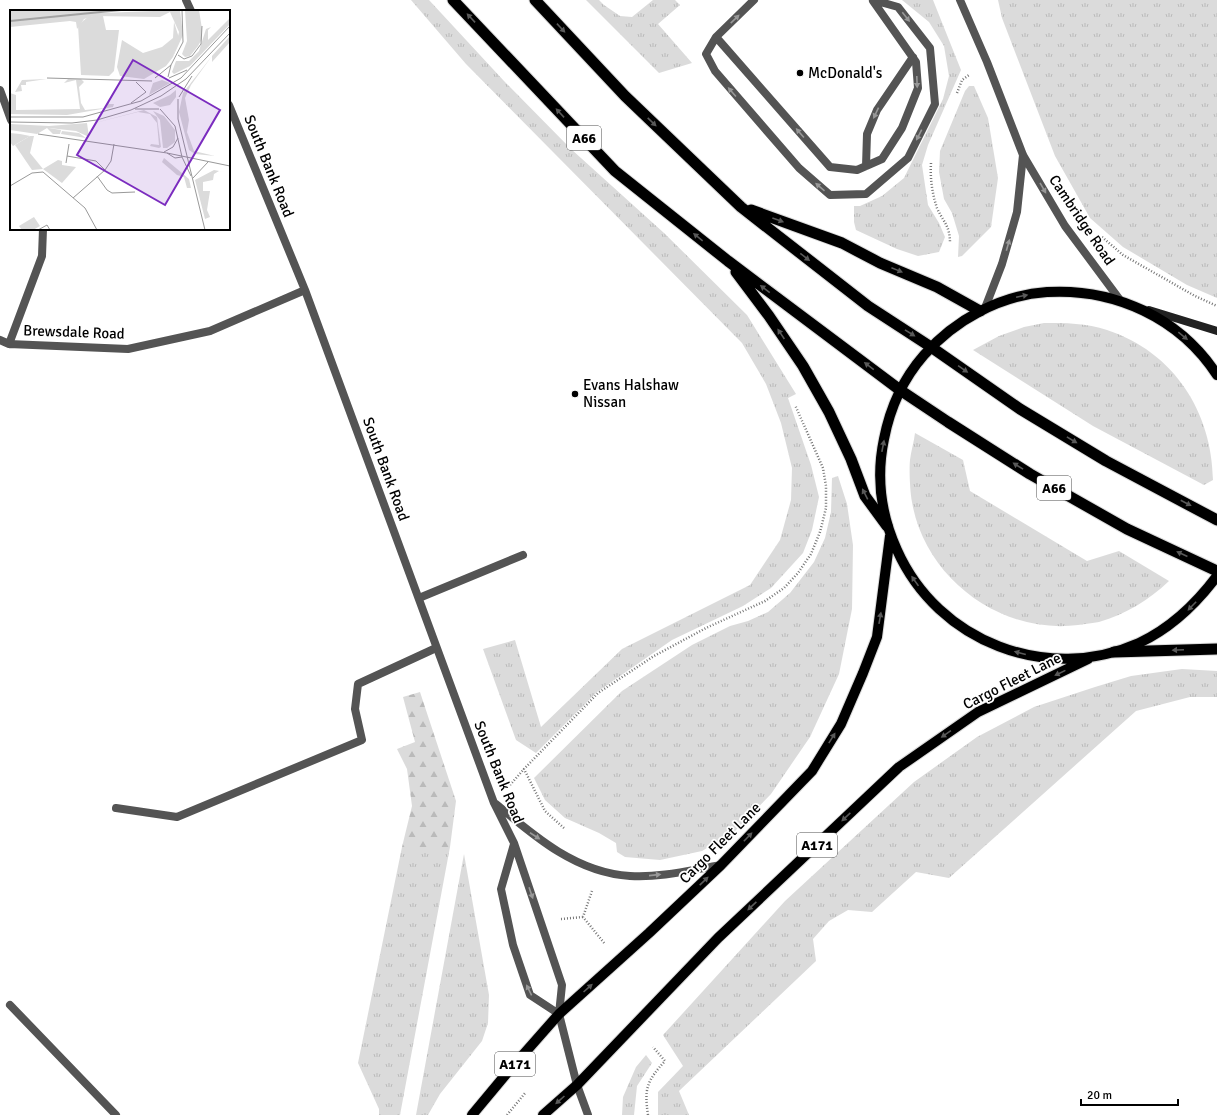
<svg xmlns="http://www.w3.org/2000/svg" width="1217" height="1115" viewBox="0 0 1217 1115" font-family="Signika,sans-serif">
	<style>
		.grass { fill: url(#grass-tufts) }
		.forest { fill: url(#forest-firs) }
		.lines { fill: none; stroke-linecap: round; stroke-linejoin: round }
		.primary-casing { stroke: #dbdbdb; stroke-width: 12 }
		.trunk-casing { stroke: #dbdbdb; stroke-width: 13 }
		.path { stroke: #767676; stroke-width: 2.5; stroke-dasharray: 1 2; stroke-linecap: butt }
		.service { stroke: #545454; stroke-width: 8 }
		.minor { stroke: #545454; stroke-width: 8 }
		.secondary { stroke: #212121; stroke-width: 8 }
		.primary { stroke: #000; stroke-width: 10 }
		.trunk { stroke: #000; stroke-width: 11 }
		.oneway { fill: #989898 }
		.oneway2 { fill: #595959 }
		.poi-dot { fill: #000; stroke: #fff; stroke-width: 1.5 }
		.labels { text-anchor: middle; stroke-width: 3.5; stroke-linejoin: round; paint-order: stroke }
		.shield { fill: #fff; stroke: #4c4c4c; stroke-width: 1 }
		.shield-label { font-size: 14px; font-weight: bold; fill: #000 }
		.poi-label { font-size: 15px; fill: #000; stroke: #fff; text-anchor: start }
		.street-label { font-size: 15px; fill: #000; stroke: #fff }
		.inset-river { fill: none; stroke: #a2a2a2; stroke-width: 2 }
		.inset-road { fill: none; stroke: #999; stroke-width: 1 }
		.view { fill: #7b2cbf; fill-opacity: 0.15; stroke: #7b2cbf; stroke-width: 2 }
		.inset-edge { fill: none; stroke: #000; stroke-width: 2 }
	</style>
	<defs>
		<pattern id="grass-tufts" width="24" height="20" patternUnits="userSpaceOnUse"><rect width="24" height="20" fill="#dbdbdb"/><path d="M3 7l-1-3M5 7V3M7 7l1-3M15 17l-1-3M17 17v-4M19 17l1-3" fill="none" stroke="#bababa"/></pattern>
		<pattern id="forest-firs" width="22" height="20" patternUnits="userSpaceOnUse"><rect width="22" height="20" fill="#dbdbdb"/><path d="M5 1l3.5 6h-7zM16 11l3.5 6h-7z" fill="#bababa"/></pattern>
	</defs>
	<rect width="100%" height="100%" fill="#fff"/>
	<path class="grass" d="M411 0H429L504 81 571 149 664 233 747 315 796 394 788 398 811 465 819 497 812 530 803 553 771 588 743 606 672 640 597 692 536 753 516 740 483 649 515 640 541 727 622 649 750 585 780 540 791 500 792 468 781 423 766 384 742 343 466 64Z
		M586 0H599L604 5 620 16 632 17 653 0H675L680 5 658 24 692 63 659 73Z
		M902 0H933L961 70 928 145 922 165 928 205 939 223 945 237 939 252 918 256 897 249 856 230 854 222V206H860L882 196 904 178 943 99 949 76 944 46 929 22Z
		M998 0H1217V298L1187 285 1123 247 1090 218 1055 156 1002 18Z
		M969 86H974L988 118 998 178 991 227 962 256 958 257 959 236 952 213 944 199 939 172 940 151 965 91Z
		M1044 323C1065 323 1087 323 1107 330 1174 352 1212 412 1213 480L1204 485 1093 426 973 350 999 336 1024 327Z
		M915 433 963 460 970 491 1087 561 1119 551 1169 581C1149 600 1126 614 1099 622 1093 623 1085 624 1078 625 1002 635 925 579 912 502 910 492 909 470 910 460 911 451 914 442 915 433Z
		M838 476 847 504 853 545 852 609 839 674 810 737 771 794 735 831 702 851 660 860 625 857 617 852 616 843 599 833 565 818 545 800 534 778 622 691 692 645 730 626 748 621 768 612 790 593 814 562 825 538 831 512 832 478Z
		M1182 669 1217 671V697H1190L1136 711 949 878 916 872 872 912 848 910 829 921 813 939 816 961 679 1091 689 1115H658V1092L683 1066 663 1035 785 901 914 782 977 737 1034 707 1095 687 1131 676Z
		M402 847H450L400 1115H379V1109L358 1063Z
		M464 854 489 995 488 1023 482 1041 440 1094 428 1115H416Z
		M646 1055 652 1063 637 1086 634 1115H622L623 1097 636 1067Z"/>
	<path class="forest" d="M420 692 456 801 450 847H402L412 806 407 769 397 749 415 742 403 697Z"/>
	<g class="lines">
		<defs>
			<path id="primary" d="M1217 375C1180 318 1115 288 1047 292 1000 295 955 320 924 355 903 379 890 408 884 439 876 477 881 515 897 550 938 642 1047 684 1139 643 1171 628 1196 604 1217 576
				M472 1115 507 1073 559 1014 649 933 721 865 812 771 841 724 863 673 877 637 890 536
				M543 1115 577 1085 718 938 899 767 978 712 1088 659"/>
			<path id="trunk" d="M453 0 615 171 728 261 900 390 948 422 1030 474 1127 529 1217 571
				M535 0 625 96 741 207 868 306 931 347 1020 409 1106 461 1217 520
				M751 210 842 243 880 263 937 287 980 311
				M736 272 769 316 803 366 829 412 851 459 865 496 887 526
				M1114 652 1217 649"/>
		</defs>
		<use href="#primary" class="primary-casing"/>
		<use href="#trunk" class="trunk-casing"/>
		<path class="path" d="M957 93 962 80 969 75
			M931 163C930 178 932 193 937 208 943 222 950 225 950 243
			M1102 237 1123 255 1195 296 1217 306
			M510 785 524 769
			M564 828 545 811 524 769 598 693 654 656 706 628 765 601 784 588 798 573 811 554 820 532 826 508V486L823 468 795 405
			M592 891 583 917 605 944
			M561 919 583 917
			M507 1115 526 1092
			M648 1115C644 1088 647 1081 665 1061L653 1047"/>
		<path class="service" d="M754 0 716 37 706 54 715 71 799 168 830 195 866 194 908 158 935 104 930 48 898 7 873 0
			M716 37 830 167 857 170 882 159 902 128 918 88 916 62 873 1
			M866 166 867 134 877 110 913 57
			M419 598 523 555
			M116 808 177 817 362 740 355 709 358 684 436 648
			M10 1005 116 1115"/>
		<path class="minor" d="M186 0 191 11
			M960 0 987 62 1023 155 1065 226 1120 300
			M0 90 11 120
			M229 105 305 290 494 803 514 843 562 985 559 1014 577 1085 588 1115
			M985 308 1002 264 1017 212 1023 155
			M0 340 9 344 128 349 210 331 305 290
			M9 344 42 256 43 229
			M496 804C535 837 577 873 630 876 660 878 691 870 721 865
			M514 844 501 889 513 945 530 995 559 1014"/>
		<path class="secondary" d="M1149 310 1217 331"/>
		<use href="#primary" class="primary"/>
		<use href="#trunk" class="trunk"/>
	</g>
	<defs><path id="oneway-solid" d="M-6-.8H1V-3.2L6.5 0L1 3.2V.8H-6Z"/></defs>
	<g class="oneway">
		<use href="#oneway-solid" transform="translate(906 17) rotate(52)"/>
		<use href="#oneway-solid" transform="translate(735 19) rotate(-44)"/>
		<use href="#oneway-solid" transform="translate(917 82) rotate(88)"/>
		<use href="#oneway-solid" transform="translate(732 92) rotate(-131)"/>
		<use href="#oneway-solid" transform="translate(876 113) rotate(115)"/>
		<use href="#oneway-solid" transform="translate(800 133) rotate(-131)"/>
		<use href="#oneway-solid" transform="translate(919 135) rotate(117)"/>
		<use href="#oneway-solid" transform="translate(820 187) rotate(-139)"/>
		<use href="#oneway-solid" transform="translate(1043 188) rotate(60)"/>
		<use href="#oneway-solid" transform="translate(1008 245) rotate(-74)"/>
		<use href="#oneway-solid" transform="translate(535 836) rotate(33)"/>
		<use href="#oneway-solid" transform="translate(655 875) rotate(-6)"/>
		<use href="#oneway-solid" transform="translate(531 893) rotate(71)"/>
		<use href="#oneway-solid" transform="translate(529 990) rotate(-116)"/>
	</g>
	<g class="oneway2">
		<use href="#oneway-solid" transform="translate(471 18) rotate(-133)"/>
		<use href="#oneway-solid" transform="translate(561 28) rotate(47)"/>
		<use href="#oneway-solid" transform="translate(560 113) rotate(-133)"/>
		<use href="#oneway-solid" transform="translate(652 122) rotate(44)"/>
		<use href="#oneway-solid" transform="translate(778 220) rotate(20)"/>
		<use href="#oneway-solid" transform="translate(698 237) rotate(-141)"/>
		<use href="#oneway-solid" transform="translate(805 257) rotate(38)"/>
		<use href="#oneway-solid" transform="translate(897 270) rotate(22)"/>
		<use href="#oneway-solid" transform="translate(765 289) rotate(-143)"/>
		<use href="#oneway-solid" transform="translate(1022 296) rotate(-12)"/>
		<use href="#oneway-solid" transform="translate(910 333) rotate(32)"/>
		<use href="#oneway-solid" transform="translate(781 334) rotate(-124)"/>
		<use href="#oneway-solid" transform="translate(1183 336) rotate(39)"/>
		<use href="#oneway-solid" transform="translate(869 366) rotate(-143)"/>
		<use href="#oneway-solid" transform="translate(963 369) rotate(35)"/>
		<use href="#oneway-solid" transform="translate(1072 440) rotate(31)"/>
		<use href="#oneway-solid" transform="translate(883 446) rotate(-79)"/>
		<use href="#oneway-solid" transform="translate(1018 466) rotate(-148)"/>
		<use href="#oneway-solid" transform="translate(865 494) rotate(-117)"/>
		<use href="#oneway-solid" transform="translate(1186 503) rotate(28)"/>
		<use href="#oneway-solid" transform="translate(1182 554) rotate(-155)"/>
		<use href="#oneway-solid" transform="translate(915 581) rotate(-125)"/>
		<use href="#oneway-solid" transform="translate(1192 606) rotate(134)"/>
		<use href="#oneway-solid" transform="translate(880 618) rotate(-80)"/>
		<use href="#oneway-solid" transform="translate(1178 650) rotate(178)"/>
		<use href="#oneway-solid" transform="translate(1020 653) rotate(-165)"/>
		<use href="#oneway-solid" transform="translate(1060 673) rotate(154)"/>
		<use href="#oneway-solid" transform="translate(946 734) rotate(145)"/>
		<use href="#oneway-solid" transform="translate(832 738) rotate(-58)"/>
		<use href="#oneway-solid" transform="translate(846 817) rotate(137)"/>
		<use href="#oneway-solid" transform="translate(748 837) rotate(-46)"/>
		<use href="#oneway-solid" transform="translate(704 881) rotate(-44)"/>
		<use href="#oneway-solid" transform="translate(752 906) rotate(137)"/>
		<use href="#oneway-solid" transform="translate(588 988) rotate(-42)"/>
		<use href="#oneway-solid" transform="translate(560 1100) rotate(138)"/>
	</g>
	<g class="poi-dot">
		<circle cx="800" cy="73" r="4"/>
		<circle cx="575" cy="394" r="4"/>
	</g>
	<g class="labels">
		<g class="shield">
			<rect x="567" y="126" width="34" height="24" rx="3"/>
			<rect x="1037" y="476" width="34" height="24" rx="3"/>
			<rect x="797" y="833" width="40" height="24" rx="3"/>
			<rect x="495" y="1052" width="40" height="24" rx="3"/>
		</g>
		<g class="shield-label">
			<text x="584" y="143">A66</text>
			<text x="1054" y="493">A66</text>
			<text x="817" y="850">A171</text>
			<text x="515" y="1069">A171</text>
		</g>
		<g class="poi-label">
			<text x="808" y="78">McDonald's</text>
			<text x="583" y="390">Evans Halshaw<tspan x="583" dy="17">Nissan</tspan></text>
		</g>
		<g class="street-label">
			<text transform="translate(269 166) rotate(68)" y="5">South Bank Road</text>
			<text transform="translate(1082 220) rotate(56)" y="5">Cambridge Road</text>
			<text transform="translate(74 332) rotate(2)" y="5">Brewsdale Road</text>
			<text transform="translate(386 469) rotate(70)" y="5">South Bank Road</text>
			<text transform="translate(1012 681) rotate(-27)" y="5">Cargo Fleet Lane</text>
			<text transform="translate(499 772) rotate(68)" y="5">South Bank Road</text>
			<text transform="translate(720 843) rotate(-45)" y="5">Cargo Fleet Lane</text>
		</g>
	</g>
	<g transform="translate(10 10)">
		<rect width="220" height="220" fill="#fff"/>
		<path d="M88 5 93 6 96 20H109L104 61 99 66 71 65 68 15 78 7ZM220 8V14L180 56 164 64 162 62 166 51H179L189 41 196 19 201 17 198 20V30ZM164 12 169 28 163 47 156 56 134 69 110 66 107 57 112 30 133 43 152 37 163 28ZM202 46 181 75 175 88 179 110 177 122 184 141 205 146 185 144 179 140 169 102 173 83ZM37 69 16 72V75H11L12 81 5 82 12 70ZM58 69H71L74 72 69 77 71 93 75 100 95 98 99 92V94H104L103 97 57 105 0 104V83L6 85V100L70 99 66 70 54 73ZM152 70 160 73 139 85 143 73ZM166 80V87L160 95 150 97 143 93 160 85ZM134 100 147 107 151 137 149 138 140 136 141 134 149 135 147 113 140 104 128 102 77 115ZM143 101 154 106 165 120V132L157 138H153L150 110ZM0 114 39 116V118L51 120 50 124H43L37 118 27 124 0 120ZM52 121 69 123 76 128 51 124ZM20 126H24L20 143 33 159 48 150 52 151V155L66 157 52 173 33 159 22 160 5 135ZM154 148 179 169 181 178H177L174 167 167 165 152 152ZM204 160 220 163 209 161 204 164 203 170 193 172V181H200L197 200 200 207 195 209 185 170Z" fill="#dbdbdb"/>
		<path d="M0 0H90L91 3 170 0 173 25 163 47 169 22 160 2 150 7 84 6 74 9 67 19 66 12 60 11 0 17ZM175 0H189L192 19V29L188 36 180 46 175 47 172 44 177 31ZM220 26V32L202 52V46ZM77 113 79 127 66 121 39 118V116ZM0 123 10 124 20 126 3 136 0 132Z" fill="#dbdbdb"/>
		<path d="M24 207 30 216 23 220H12L9 216Z" fill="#dbdbdb"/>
		<path class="inset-river" d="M0 11 111 0"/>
		<path class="inset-road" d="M168 45 174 49 182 46 191 34 192 16M158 67 161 55 173 32 172 0M37 68 142 71M145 68 161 55M159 68 177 60M126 72 136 82M169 87 182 66M168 89V109L195 220M121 93 136 82M125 99H149M150 99 165 116 172 147 181 166M0 107H73L131 91 171 68 220 16M0 112 62 113 87 110 121 100 151 86 176 69 220 23M28 124 157 143 220 156M154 142 163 137 168 128M157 143 165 148 172 147M57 146 86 151 95 160M56 153 59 134M87 166 97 180 102 183 125 182M183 168 198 152M0 176 22 163 33 162 75 198 87 220M63 188 95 160 101 151 104 134M28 220 37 215 40 220"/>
		<path class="view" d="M123 50 210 100 155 195 67 145Z"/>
		<rect width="220" height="220" class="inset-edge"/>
	</g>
	<path d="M1081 1099v6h97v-6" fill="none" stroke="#000000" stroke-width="2"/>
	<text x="1087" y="1099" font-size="12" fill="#000000" stroke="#ffffff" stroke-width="3" paint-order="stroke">20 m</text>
</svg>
